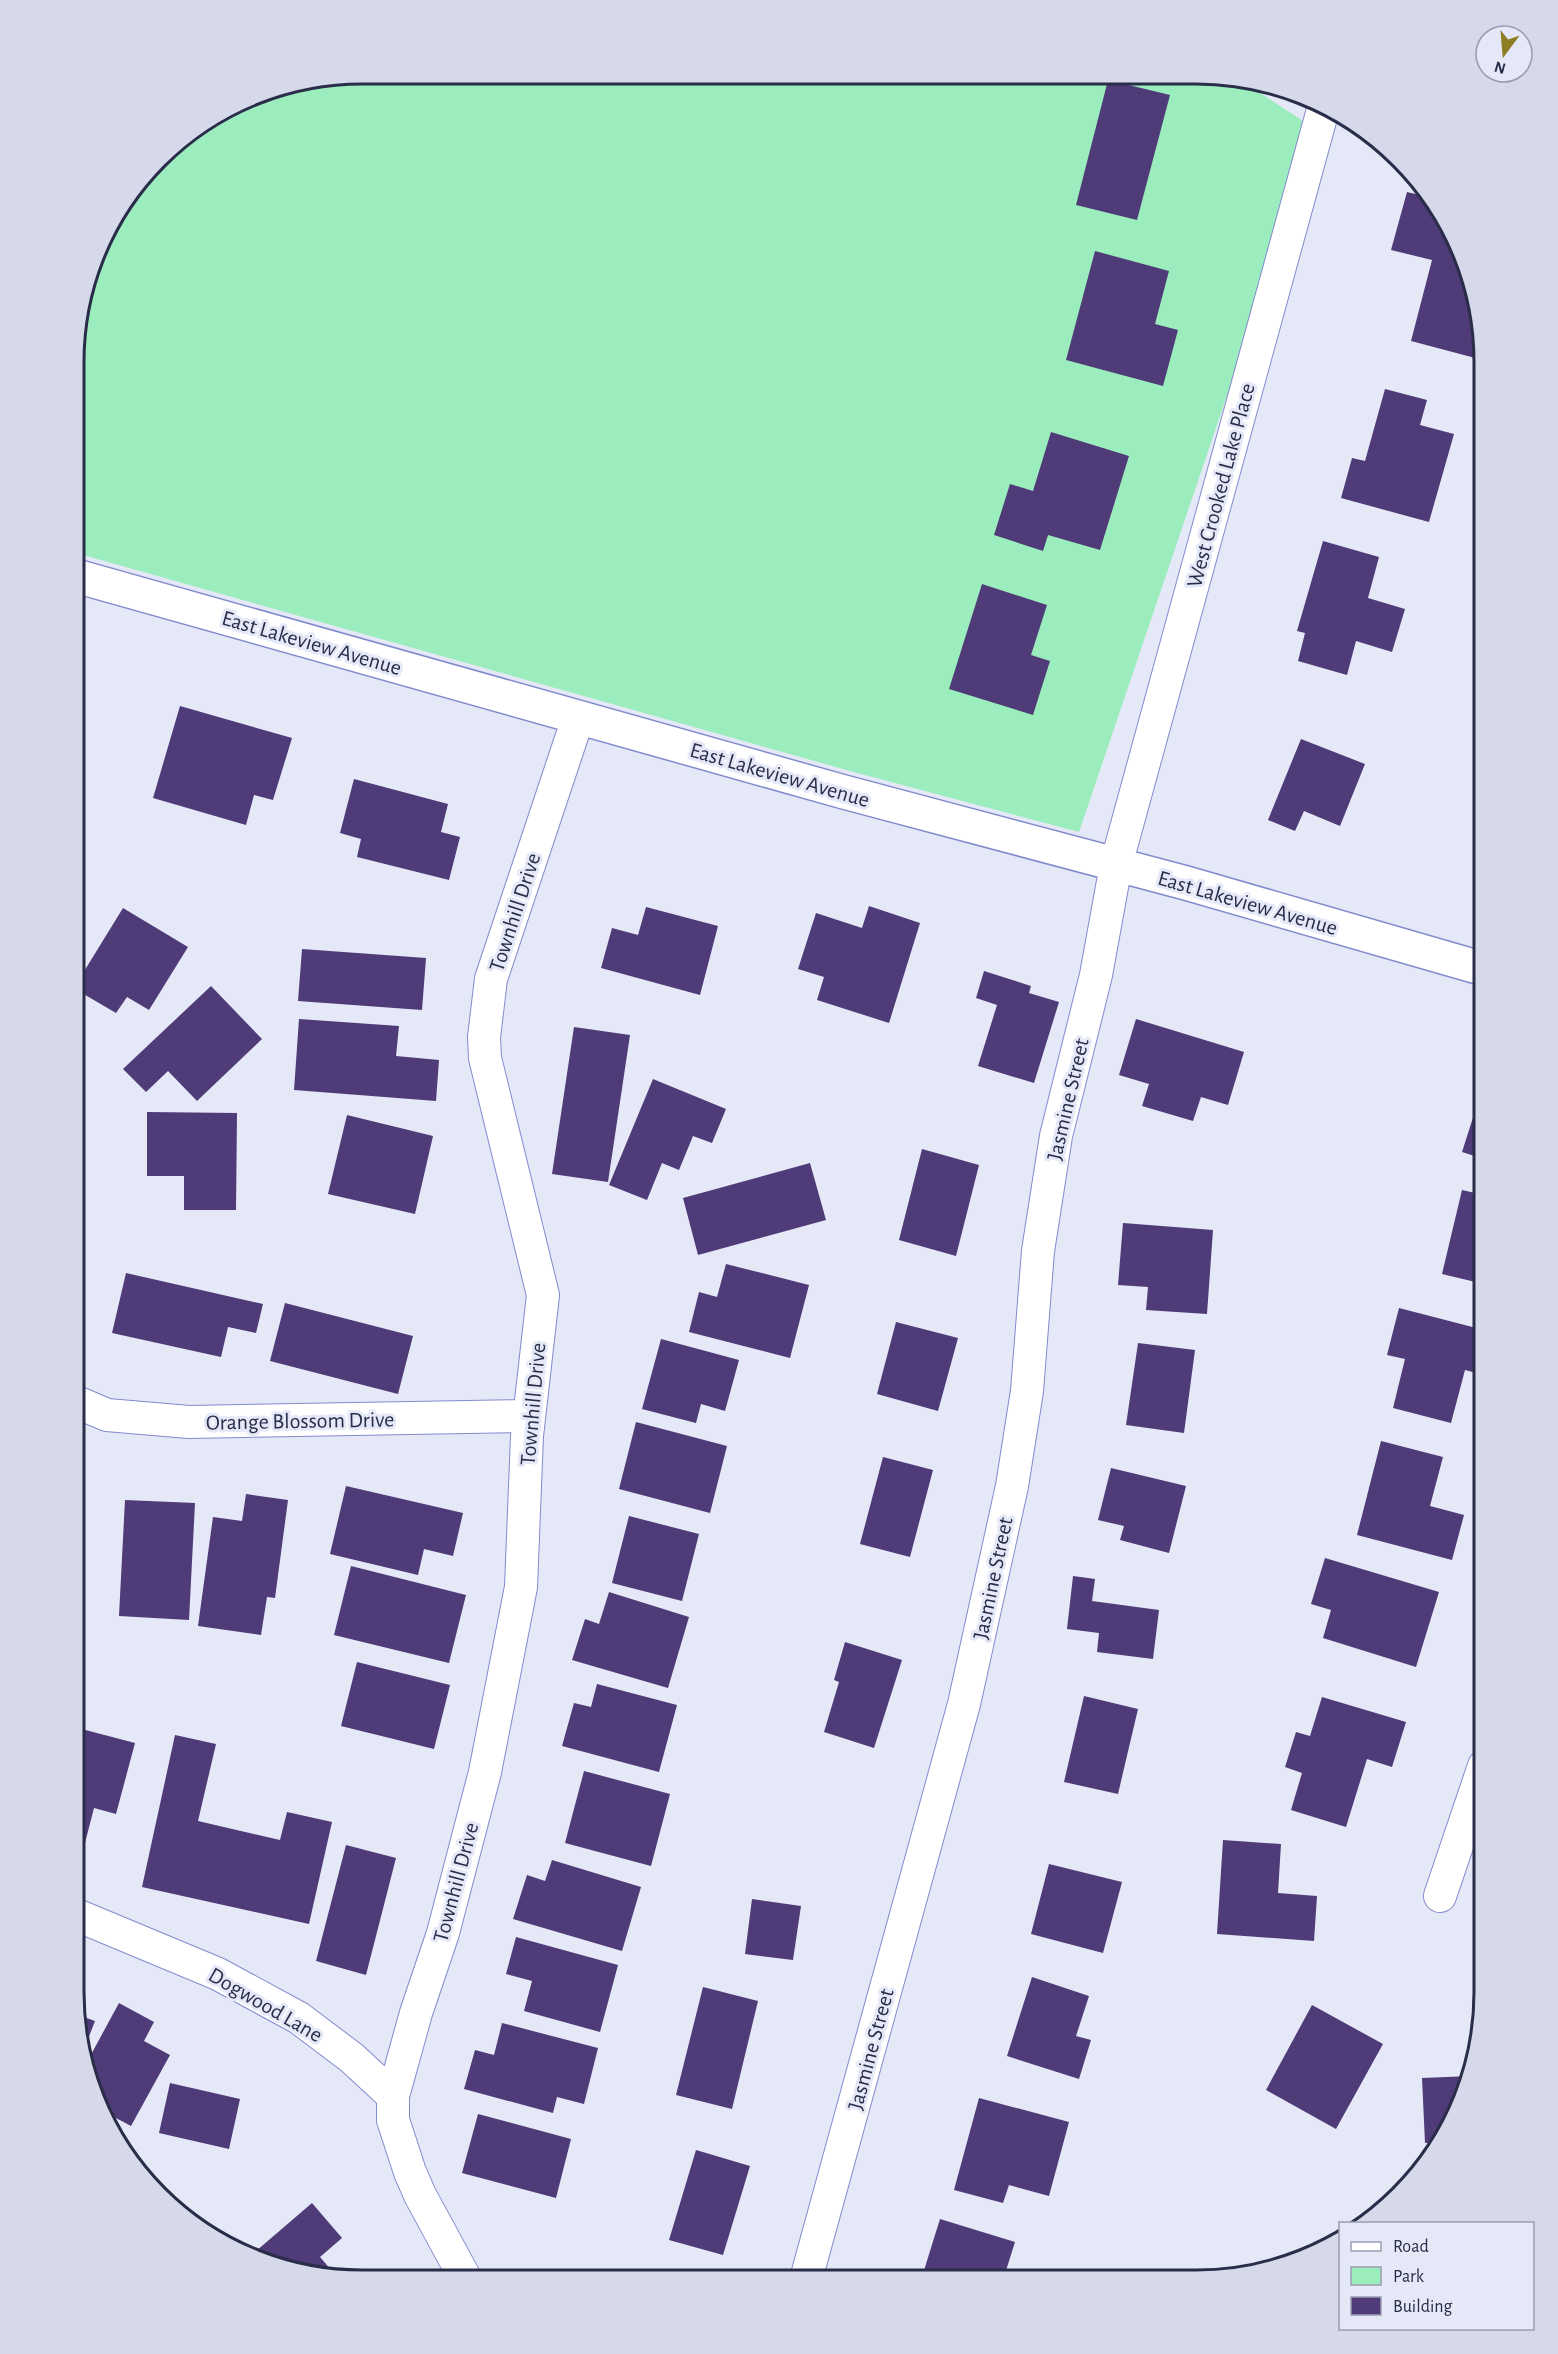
<svg xmlns="http://www.w3.org/2000/svg" width="1558" height="2354" viewBox="0 0 1558 2354" font-family="'Alegreya Sans',sans-serif">
	<style>
		.green { fill: #9cedbd }
		.building { fill: #4f3b77 }
		.lines { fill: none; stroke-linecap: round; stroke-linejoin: round }
		.street-casing { stroke: #828bcd; stroke-width: 34 }
		.secondary-casing { stroke: #828bcd; stroke-width: 36 }
		.street { stroke: #fff; stroke-width: 32 }
		.secondary { stroke: #fff; stroke-width: 33 }
		.labels { text-anchor: middle; stroke-width: 6; stroke-linejoin: round; paint-order: stroke }
		.street-label { font-size: 22px; fill: #2a2d49; stroke: #e5e8f7 }
		.rim { fill: none; stroke: #2a2d49; stroke-width: 3 }
	</style>
	<rect width="100%" height="100%" fill="#e5e8f7"/>
	<path class="green" d="M362 74 1234 76 1317 130 1079 832 850 771 76 553V325L103 234 172 145 252 95Z"/>
	<path class="building" d="M1108 80 1170 95 1137 220 1076 205Z
		M1407 192 1432 198 1462 251 1482 350 1479 359 1411 341 1432 260 1391 250Z
		M1095 251 1169 271 1155 324 1178 330 1163 386 1066 360Z
		M1385 389 1427 400 1420 425 1454 434 1429 522 1341 498 1352 458 1365 461Z
		M1051 432 1129 456 1100 550 1048 535 1043 551 994 535 1010 484 1033 491Z
		M1323 541 1379 557 1368 598 1405 609 1392 652 1356 641 1347 675 1298 661 1305 633 1297 631Z
		M982 584 1047 605 1031 655 1050 661 1033 715 949 689Z
		M180 706 292 738 273 800 254 795 246 825 153 798Z
		M1301 739 1365 764 1340 826 1304 811 1295 831 1268 820Z
		M354 779 448 804 441 832 460 837 449 880 357 857 361 839 340 833Z
		M869 906 920 923 889 1023 817 1000 824 977 798 969 816 913 862 928Z
		M646 907 718 926 700 995 601 968 612 928 638 935Z
		M123 908 188 947 149 1010 127 997 116 1013 75 989V986Z
		M302 949 426 958 422 1010 298 1001Z
		M984 971 1031 986 1029 993 1059 1002 1034 1083 978 1066 997 1005 976 998Z
		M211 986 262 1039 197 1101 168 1071 146 1092 123 1069Z
		M299 1019 399 1026 396 1056 439 1060 436 1101 294 1090Z
		M1136 1019 1244 1052 1228 1105 1201 1097 1193 1121 1142 1106 1149 1084 1119 1075Z
		M574 1027 630 1035 608 1182 552 1174Z
		M653 1079 726 1109 712 1143 693 1136 679 1170 662 1163 647 1200 609 1185Z
		M1484 1083V1159L1462 1152Z
		M147 1112 237 1113 236 1210H184V1176H147Z
		M347 1115 433 1136 415 1214 328 1194Z
		M922 1149 979 1165 956 1256 899 1240Z
		M810 1163 826 1220 698 1255 683 1198Z
		M1462 1190 1484 1195V1284L1442 1274Z
		M1123 1223 1213 1230 1207 1314 1146 1310 1148 1287 1118 1285Z
		M726 1264 809 1285 790 1358 689 1332 699 1292 717 1297Z
		M126 1273 263 1304 256 1333 228 1327 221 1357 112 1333Z
		M285 1303 413 1336 398 1394 270 1361Z
		M1399 1308 1484 1330V1375L1465 1370 1451 1423 1393 1408 1405 1359 1387 1355Z
		M896 1322 958 1338 938 1411 877 1394Z
		M661 1339 739 1360 725 1411 701 1404 696 1423 642 1409Z
		M1138 1343 1195 1350 1184 1433 1126 1425Z
		M636 1422 727 1446 710 1513 619 1489Z
		M1381 1441 1443 1457 1430 1506 1464 1515 1452 1560 1357 1535Z
		M883 1457 933 1470 910 1557 860 1544Z
		M1111 1468 1186 1486 1169 1553 1120 1540 1124 1526 1098 1520Z
		M346 1486 463 1513 453 1556 424 1549 418 1575 330 1554Z
		M246 1494 288 1500 275 1598 267 1597 261 1635 198 1626 213 1517 242 1521Z
		M125 1500 195 1503 189 1620 119 1616Z
		M629 1516 699 1534 682 1601 612 1583Z
		M1325 1558 1439 1592 1416 1667 1323 1638 1331 1610 1311 1604Z
		M351 1566 466 1595 449 1663 334 1635Z
		M1073 1576 1095 1579 1092 1601 1159 1610 1153 1659 1097 1652 1099 1633 1067 1629Z
		M609 1592 689 1617 668 1688 572 1660 585 1619 599 1624Z
		M845 1642 902 1660 874 1748 824 1732 839 1682 834 1680Z
		M357 1662 450 1685 434 1749 341 1726Z
		M597 1684 677 1705 659 1772 562 1746 574 1703 591 1707Z
		M1084 1696 1138 1709 1118 1794 1064 1782Z
		M1322 1697 1406 1722 1392 1767 1367 1759 1346 1827 1291 1810 1302 1773 1285 1767 1296 1732 1310 1736Z
		M74 1727 135 1743 116 1814 94 1808 85 1843 74 1840Z
		M175 1735 216 1744 198 1821 280 1840 287 1812 332 1822 309 1924 142 1887Z
		M584 1771 670 1794 651 1866 565 1843Z
		M1223 1840 1281 1844 1278 1893 1317 1896 1314 1941 1217 1934Z
		M346 1845 396 1858 366 1975 316 1961Z
		M552 1860 641 1887 622 1951 513 1919 527 1875 545 1881Z
		M1049 1864 1122 1882 1103 1953 1031 1934Z
		M752 1899 801 1906 793 1960 745 1954Z
		M516 1937 618 1965 600 2032 524 2011 532 1981 506 1974Z
		M1032 1977 1089 1996 1076 2036 1091 2040 1079 2079 1007 2056Z
		M703 1987 758 2001 732 2109 676 2095Z
		M119 2003 154 2022 144 2041 170 2055 131 2126 99 2109 96 2103 87 2062Z
		M1312 2005 1383 2044 1336 2129 1266 2090Z
		M78 2015 95 2021 85 2047 79 2018Z
		M502 2023 598 2048 584 2104 557 2097 553 2113 464 2089 475 2050 494 2055Z
		M1470 2039H1478L1472 2068Z
		M1471 2076 1469 2085 1439 2142 1425 2143 1422 2078Z
		M170 2083 240 2099 229 2149 159 2133Z
		M979 2098 1069 2122 1049 2196 1009 2185 1003 2203 954 2190Z
		M478 2114 571 2139 556 2198 462 2173Z
		M696 2150 750 2166 723 2255 669 2240Z
		M312 2203 342 2238 320 2257 338 2278H325L249 2257Z
		M940 2219 1015 2242 1003 2280H921Z"/>
	<g class="lines">
		<defs>
			<path id="street" d="M74 1401 107 1415 189 1422 529 1416
				M1440 1896 1484 1766
				M74 1914 218 1974 299 2018 352 2058 393 2096V2120L410 2172 420 2195 465 2278
				M393 2096 416 2013 443 1933 485 1772 521 1587 527 1436 543 1295 485 1058 484 1037 491 979 578 718
				M806 2279 964 1704 1012 1486 1027 1391 1038 1251 1056 1136 1096 975 1116 865 1324 106"/>
			<path id="secondary" d="M76 576 844 792 1186 883 1484 969"/>
		</defs>
		<use href="#street" class="street-casing"/>
		<use href="#secondary" class="secondary-casing"/>
		<use href="#street" class="street"/>
		<use href="#secondary" class="secondary"/>
	</g>
	<g class="labels">
		<g class="street-label">
			<text transform="translate(1220 485) rotate(-75)" y="8">West Crooked Lake Place</text>
			<text transform="translate(312 642) rotate(16)" y="8">East Lakeview Avenue</text>
			<text transform="translate(780 774) rotate(16)" y="8">East Lakeview Avenue</text>
			<text transform="translate(1248 902) rotate(16)" y="8">East Lakeview Avenue</text>
			<text transform="translate(514 912) rotate(-72)" y="8">Townhill Drive</text>
			<text transform="translate(1067 1099) rotate(-77)" y="8">Jasmine Street</text>
			<text transform="translate(532 1404) rotate(-85)" y="8">Townhill Drive</text>
			<text transform="translate(300 1420) rotate(-1)" y="8">Orange Blossom Drive</text>
			<text transform="translate(992 1578) rotate(-78)" y="8">Jasmine Street</text>
			<text transform="translate(455 1882) rotate(-75)" y="8">Townhill Drive</text>
			<text transform="translate(266 2004) rotate(30)" y="8">Dogwood Lane</text>
			<text transform="translate(870 2049) rotate(-75)" y="8">Jasmine Street</text>
		</g>
	</g>
	<path d="M0 0H1558V2354H0ZM362 84H1196A278 278 0 0 1 1474 362V1992A278 278 0 0 1 1196 2270H362A278 278 0 0 1 84 1992V362A278 278 0 0 1 362 84Z" fill="#d6d9e9" fill-rule="evenodd"/>
	<path class="rim" d="M362 84H1196A278 278 0 0 1 1474 362V1992A278 278 0 0 1 1196 2270H362A278 278 0 0 1 84 1992V362A278 278 0 0 1 362 84Z"/>
	<rect x="1339" y="2222" width="195" height="108" fill="#e5e8f7" stroke="#9a9db1" stroke-width="1.5"/>
	<rect x="1351" y="2242" width="30" height="9" fill="#ffffff" stroke="#9a9db1" stroke-width="1.5"/>
	<text x="1393" y="2252" font-size="18" fill="#2a2d49">Road</text>
	<rect x="1351" y="2267" width="30" height="18" fill="#9cedbd" stroke="#9a9db1" stroke-width="1.5"/>
	<text x="1393" y="2282" font-size="18" fill="#2a2d49">Park</text>
	<rect x="1351" y="2297" width="30" height="18" fill="#4f3b77" stroke="#9a9db1" stroke-width="1.5"/>
	<text x="1393" y="2312" font-size="18" fill="#2a2d49">Building</text>
	<g transform="translate(1504 54) rotate(196)"><circle r="28" fill="#e5e8f7" stroke="#9a9db1" stroke-width="1.5"/>
	<path d="M0-4.5L10 22L0 15L-10 22Z" fill="#8e7d23"/>
	<text y="-9" font-size="16" font-weight="bold" text-anchor="middle" fill="#2a2d49">N</text>
	</g>
</svg>
